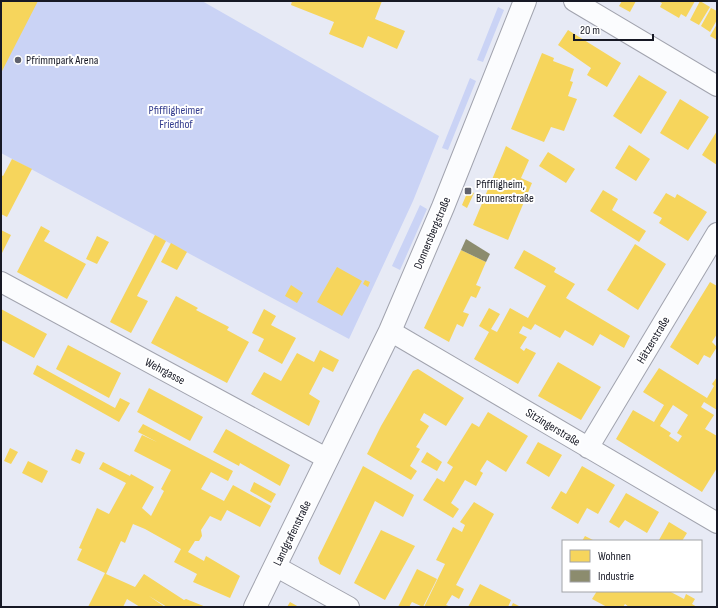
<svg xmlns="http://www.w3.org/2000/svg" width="718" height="608" viewBox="0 0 718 608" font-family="'Sofia Sans Condensed',sans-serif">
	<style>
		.green { fill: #cad3f5 }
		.homes { fill: #f6d55c; fill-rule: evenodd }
		.industry { fill: #8c8c6e }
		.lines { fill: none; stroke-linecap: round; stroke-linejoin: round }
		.minor-casing { stroke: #a1a3ae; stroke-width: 22 }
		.tertiary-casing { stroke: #a1a3ae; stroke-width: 24 }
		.minor { stroke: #fbfcfe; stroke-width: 20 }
		.tertiary { stroke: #fbfcfe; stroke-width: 22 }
		.poi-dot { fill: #60626e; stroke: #fff; stroke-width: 1.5 }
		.labels { text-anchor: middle; stroke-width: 4; stroke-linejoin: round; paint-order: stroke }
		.poi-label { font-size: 12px; fill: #171925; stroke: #fff; text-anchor: start }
		.park-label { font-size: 12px; fill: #343d8e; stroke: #fff }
		.street-label { font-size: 12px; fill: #171925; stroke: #fff }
	</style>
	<rect width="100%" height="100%" fill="#e7eaf5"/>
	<path class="green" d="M1 1H202L439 136 413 201 349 339 1 153Z
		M498 7 504 10 483 62 477 60Z
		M470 78 476 81 448 150 442 148Z
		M420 205 427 209 400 270 392 266Z"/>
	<path class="homes" d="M1 1H38L1 73Z
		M292 1H382L375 19 405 31 397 49 368 36 363 48 329 34 334 22 291 5Z
		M622 1H636L630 12 619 6Z
		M658 1H695L686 17 681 14 679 18 660 7 662 3Z
		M700 1 710 7 699 25 690 20Z
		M711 8 717 11V20L710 32 701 26Z
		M717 24V40L710 36Z
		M568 30 621 63 607 87 587 75 591 68 558 45Z
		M542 53 554 58 553 61 574 69 570 81 573 82 568 96 577 99 564 131 551 127 544 142 511 129Z
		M639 75 667 92 641 134 613 116Z
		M680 99 709 117 688 150 660 133Z
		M717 131V165L702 155Z
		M629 145 650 159 636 181 615 168Z
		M506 146 529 160 521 178 532 183 508 240 473 225Z
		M548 152 575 169 566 183 539 166Z
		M12 159 32 169 7 217 1 214V175L3 176Z
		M603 190 618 199 612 210 646 231 639 242 590 211Z
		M468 191 474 193 467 208 462 205Z
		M666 193 675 198 677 194 707 212 688 241 659 223 662 218 653 213Z
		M41 226 50 231 44 241 86 264 67 299 17 272Z
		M1 230 11 235 1 255Z
		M155 235 166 241 137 296 148 301 131 333 110 322Z
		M97 236 109 242 97 264 86 259Z
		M171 243 187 252 177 270 161 262Z
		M635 244 666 264 638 310 607 290Z
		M461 250 486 262 476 285 481 287 476 298 471 296 463 312 469 314 463 327 457 324 449 342 424 328Z
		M524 250 556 268 554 272 575 284 566 298 630 336 624 348 600 334 593 346 565 330 560 338 535 324 531 330 523 326 519 333 527 337 520 348 524 351 526 348 536 353 518 384 474 359 489 332 479 326 489 308 500 314 491 329 497 332 510 308 528 318 546 286 514 268Z
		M337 267 362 281 342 316 317 302Z
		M365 280 370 282 368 287 363 284Z
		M710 282 717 286V334L712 342 717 347 710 358 704 355 698 365 670 347Z
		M291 285 303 293 297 303 285 296Z
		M176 296 198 308 196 310 229 327 227 330 249 342 227 383 151 343Z
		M1 309 47 334 34 358 1 340Z
		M264 309 276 316 271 325 296 338 282 364 258 351 264 339 252 333Z
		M68 345 121 373 109 398 56 369Z
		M320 350 339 360 333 372 323 367 309 394 320 401 309 426 251 394 264 372 281 381 297 353 314 362Z
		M558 362 601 387 581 420 538 396Z
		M37 365 115 408 120 398 130 403 119 422 33 374Z
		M659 368 707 398 714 386 712 384 717 377V410L704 402 701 407 714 415 705 429 717 436V468L702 492 616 439 633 410 654 422 664 405 643 392ZM673 405 688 415 677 433 682 436 678 442 669 436 671 433 660 426Z
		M418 369 464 398 446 426 424 413 420 420 429 426 416 447 420 449 410 466 417 471 411 480 367 454 381 426 413 371Z
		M149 388 203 417 190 441 137 412Z
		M488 412 528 436 506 472 487 460 480 471 483 473 476 486 465 480 451 503 459 509 453 518 423 500 437 478 444 482 453 467 447 463 472 423 479 427Z
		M143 424 233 471 228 481 211 472 201 489 224 501 233 485 271 506 260 527 227 510 221 521 210 516 201 530 202 536 199 541H195L188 552 204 561 206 556 240 576 230 598 193 582 197 574 174 562 181 549 145 529 133 524 125 543 121 541 106 574 135 587 144 574 184 600 186 599 206 607H167L149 596 165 607H140L127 599 123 607H88L105 573 77 560 82 549 79 548 97 508 109 514 126 483 99 469 103 462 130 476 131 474 154 487 142 508 151 516 164 491 161 489 171 470 134 451 142 435 157 442 138 432Z
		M226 429 290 465 280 486 240 463 239 466 213 452Z
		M538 442 562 455 549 477 526 463Z
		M10 448 18 452 11 464 4 461Z
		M76 449 85 453 80 464 71 460Z
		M427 452 442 462 437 471 421 462Z
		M28 461 48 471 42 483 22 473Z
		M363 466 414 495 403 517 375 501 340 575 320 564 318 558Z
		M582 466 615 485 598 514 587 508 578 524 551 508 561 491 566 494Z
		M254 482 276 494 271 503 250 491Z
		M626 493 659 512 647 533 625 520 619 528 609 522Z
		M474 502 494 514 456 585 464 589 459 599 452 595 446 605 451 607H424L445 564 436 560 453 527 462 532 465 525 460 522Z
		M669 522 687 533 682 541 659 540Z
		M381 530 415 546 385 600 354 583Z
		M585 536 595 541H582Z
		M417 569 437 579 423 607 412 602 409 607H398Z
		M480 584 511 600 508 607H468Z
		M597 591H669L684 599 686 594 695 599 692 604 697 607H629L625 604 623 607H607L592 599Z
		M290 602 299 607H287Z
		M513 603 521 607H511Z"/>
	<path class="industry" d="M466 239 490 254 486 262 461 250Z"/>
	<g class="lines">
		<defs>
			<path id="minor" d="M574 1 717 86
				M1 282 328 459
				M390 331 717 523
				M588 448 717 233
				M275 566 349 607"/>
			<path id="tertiary" d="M255 607 390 331 443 207 525 1"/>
		</defs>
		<use href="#minor" class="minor-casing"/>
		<use href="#tertiary" class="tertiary-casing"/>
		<use href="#minor" class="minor"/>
		<use href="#tertiary" class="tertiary"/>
	</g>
	<g class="poi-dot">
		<circle cx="18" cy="60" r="4"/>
		<rect x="464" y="187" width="8" height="8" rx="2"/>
	</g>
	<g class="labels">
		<g class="poi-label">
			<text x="26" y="64">Pfrimmpark Arena</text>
			<text x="476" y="188">Pfiffligheim,<tspan x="476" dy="14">Brunnerstraße</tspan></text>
		</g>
		<g class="park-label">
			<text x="176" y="114">Pfiffligheimer<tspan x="176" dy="14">Friedhof</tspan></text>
		</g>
		<g class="street-label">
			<text transform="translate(432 233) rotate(-67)" y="4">Donnersbergstraße</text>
			<text transform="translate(653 340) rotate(-59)" y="4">Hätzerstraße</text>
			<text transform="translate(165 371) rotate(28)" y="4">Wehrgasse</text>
			<text transform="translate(553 427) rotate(31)" y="4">Sitzingerstraße</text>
			<text transform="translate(292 533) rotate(-64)" y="4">Landgrafenstraße</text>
		</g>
	</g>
	<rect width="718" height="608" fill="none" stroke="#171925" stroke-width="4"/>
	<rect x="562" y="540" width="140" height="52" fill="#ffffff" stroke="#a2a3a8"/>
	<rect x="570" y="550" width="20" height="12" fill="#f6d55c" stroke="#a2a3a8"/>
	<text x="598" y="560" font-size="12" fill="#171925">Wohnen</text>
	<rect x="570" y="570" width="20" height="12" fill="#8c8c6e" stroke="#a2a3a8"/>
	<text x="598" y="580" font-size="12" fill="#171925">Industrie</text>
	<path d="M574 34v6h79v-6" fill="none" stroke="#171925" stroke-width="2"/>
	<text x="580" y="34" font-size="12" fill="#171925" stroke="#ffffff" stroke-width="3" paint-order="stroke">20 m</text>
</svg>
